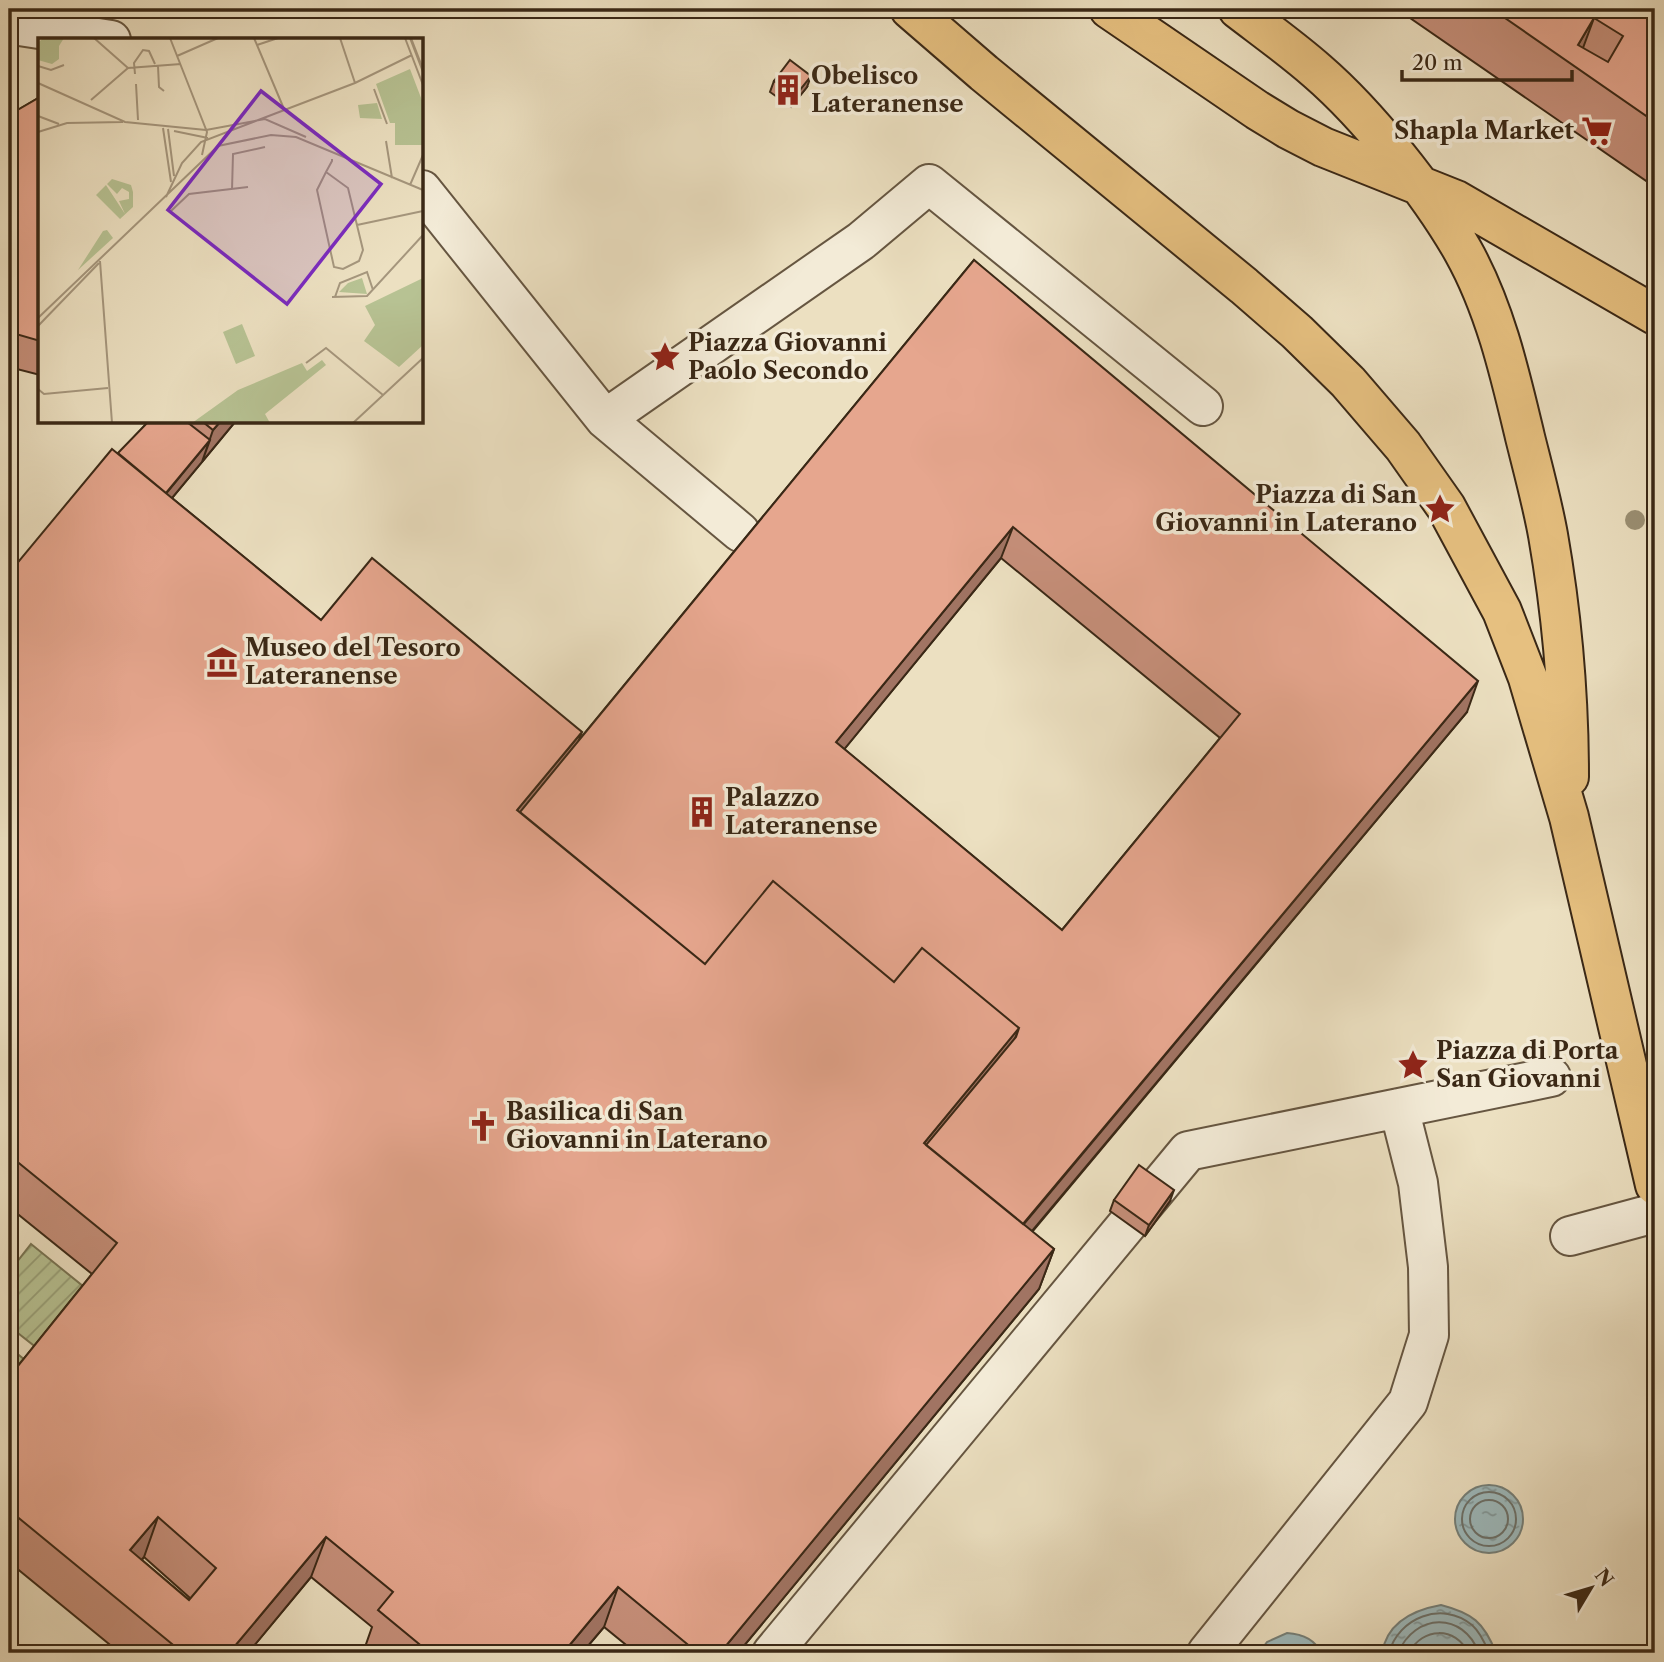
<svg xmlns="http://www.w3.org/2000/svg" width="1664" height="1662" viewBox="0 0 1664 1662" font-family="'Libre Caslon Text',serif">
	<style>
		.garden { fill: url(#garden-furrows); stroke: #787554; stroke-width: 2 }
		.water { fill: url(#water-ripples); stroke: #75807a; stroke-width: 2 }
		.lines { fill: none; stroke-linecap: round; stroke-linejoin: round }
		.shore { stroke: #6c716a; stroke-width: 2 }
		.minor-casing { stroke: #665641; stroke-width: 42 }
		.major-casing { stroke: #3a2816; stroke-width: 42 }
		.minor { stroke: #f3ebd7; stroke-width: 38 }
		.major { stroke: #e6c080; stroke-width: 38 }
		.tree { fill: #9b9074 }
		.wall { fill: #c68f7a; stroke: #3a2816; stroke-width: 2; fill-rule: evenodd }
		.shaded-wall { fill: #a17463; stroke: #3a2816; stroke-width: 2 }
		.building { fill: #e6a68e; stroke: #3a2816; stroke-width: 2; fill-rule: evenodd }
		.labels { text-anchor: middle; stroke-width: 7; stroke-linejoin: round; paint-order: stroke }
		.poi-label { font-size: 24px; font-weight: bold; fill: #3a2816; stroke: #f3ebd7; text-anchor: start }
		.inset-road { fill: none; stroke: #a5967d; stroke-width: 2 }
		.view { fill: #7b2cbf; fill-opacity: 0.15; stroke: #7b2cbf; stroke-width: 3.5 }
		.inset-edge { fill: none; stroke: #3a2816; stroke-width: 3.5 }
	</style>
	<defs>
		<pattern id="garden-furrows" width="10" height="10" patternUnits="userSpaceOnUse" patternTransform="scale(1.75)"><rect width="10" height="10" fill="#b7c293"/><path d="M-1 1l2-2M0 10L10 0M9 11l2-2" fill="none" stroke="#969e77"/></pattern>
		<pattern id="water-ripples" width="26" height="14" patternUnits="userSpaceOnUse" patternTransform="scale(1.75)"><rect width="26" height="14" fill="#9dbabd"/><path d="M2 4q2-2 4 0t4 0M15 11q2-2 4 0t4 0" fill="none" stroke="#819799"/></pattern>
	</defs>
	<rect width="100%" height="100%" fill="#ece0c1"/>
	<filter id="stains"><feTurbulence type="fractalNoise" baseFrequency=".00286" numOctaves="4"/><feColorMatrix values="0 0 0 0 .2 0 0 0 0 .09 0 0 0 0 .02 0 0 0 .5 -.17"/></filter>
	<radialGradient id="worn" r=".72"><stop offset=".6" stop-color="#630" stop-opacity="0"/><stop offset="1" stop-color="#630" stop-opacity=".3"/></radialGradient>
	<path class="garden" d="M31 1244 89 1291 42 1352 9 1326V1272Z
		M9 1347 31 1365 9 1393Z"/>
	<path class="water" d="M1455 1519a34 34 0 1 1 68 0a34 34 0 1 1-68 0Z
		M1441 1605C1472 1613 1484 1622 1496 1653H1382C1387 1623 1413 1610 1441 1605Z
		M1287 1633C1302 1634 1315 1639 1321 1653H1259L1267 1642Z"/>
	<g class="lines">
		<path class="shore" d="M1462 1519a27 27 0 1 1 54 0a27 27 0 1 1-54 0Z
			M1470 1519a19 19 0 1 1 38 0a19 19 0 1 1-38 0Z
			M1389 1653C1398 1618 1442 1600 1472 1625 1480 1632 1485 1643 1489 1653
			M1398 1653C1415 1613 1463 1611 1479 1653
			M1409 1653C1422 1627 1456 1626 1468 1653"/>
		<defs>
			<path id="minor" d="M13 25 111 40
				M422 190 605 419 740 532
				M605 419 861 241 929 184 1203 406
				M1570 1236 1655 1213
				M772 1653 1188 1151 1551 1077
				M1207 1653 1408 1402 1429 1335 1428 1267 1418 1183 1399 1108"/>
			<path id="major" d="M910 9 984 73 1244 286 1297 332 1348 382 1403 446 1446 507 1502 611 1528 678 1569 817 1655 1185
				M1109 9 1257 110 1288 129 1323 147 1456 200 1655 315
				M1238 9C1264 29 1292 49 1317 71 1368 115 1430 193 1463 251 1495 308 1510 374 1525 437 1533 469 1542 502 1548 535 1562 615 1569 695 1569 777"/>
		</defs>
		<use href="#minor" class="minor-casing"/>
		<use href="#major" class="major-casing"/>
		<use href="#minor" class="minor"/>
		<use href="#major" class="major"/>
	</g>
	<circle class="tree" cx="1635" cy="520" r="10"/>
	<path class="wall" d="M1397 9H1655V187Z
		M774 81 807 87 791 107 770 92Z
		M40 97V375L9 367V115Z
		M974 260 1467 712 1032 1232 1054 1249 1039 1289 738 1653H636L604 1627 582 1653H368L364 1650 372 1627 311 1577 248 1653H120L9 1562V1377L92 1274 9 1207V573L148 422H235L172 498 321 620 579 740ZM1001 558 1220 738 1062 930 844 749ZM144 1557 190 1598 189 1600 142 1560Z
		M1114 1200 1170 1201 1145 1236 1110 1211Z"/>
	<path class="shaded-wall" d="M1594 18 1576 67 1578 45Z
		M811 76 807 87 791 107 795 96Z
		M220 422H235L202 462 213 430Z
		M210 440 202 462 147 528 155 507Z
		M1013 527 1001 558 824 774 836 742Z
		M1478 681 1467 712 1006 1262 1018 1231Z
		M582 732 567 772 523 825 517 810Z
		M1019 1028 1004 1068 930 1159 924 1143Z
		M1174 1190 1170 1201 1145 1236 1149 1225Z
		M1054 1249 1039 1289 738 1653H720Z
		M158 1517 144 1557 116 1590 130 1550Z
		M326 1537 311 1577 248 1653H229Z
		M618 1587 604 1627 582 1653H563Z"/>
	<path class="building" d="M1492 9H1523L1526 10 1527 9H1655V122ZM1594 18 1623 36 1608 62 1578 45Z
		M790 60 811 76 795 96 774 81Z
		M40 97V341L9 332V263L17 265 9 249V115Z
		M974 260 1478 681 1023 1224 926 1145 1016 1037 1019 1028 922 948 894 982 773 881 705 964 520 812ZM1013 527 1240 714 1062 930 836 742Z
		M148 422H187L210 440 166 493 118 453Z
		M203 422H220L213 430Z
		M112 449 321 620 372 558 582 732 517 810 705 964 773 881 894 982 922 948 1019 1028 924 1143 1054 1249 720 1653H698L618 1587 563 1653H430L378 1610 393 1592 326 1537 229 1653H183L9 1510V1377L117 1243 9 1155V573ZM158 1517 216 1568 189 1600 130 1550Z
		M1139 1165 1174 1190 1149 1225 1114 1200Z"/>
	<defs>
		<symbol id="building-bare" viewBox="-9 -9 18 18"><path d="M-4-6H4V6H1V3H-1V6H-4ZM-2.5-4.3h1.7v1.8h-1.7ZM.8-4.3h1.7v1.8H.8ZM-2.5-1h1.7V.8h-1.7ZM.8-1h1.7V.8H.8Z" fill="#8f2418" stroke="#f3ebd7" stroke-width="2.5" paint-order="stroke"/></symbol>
		<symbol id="supermarket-bare" viewBox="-9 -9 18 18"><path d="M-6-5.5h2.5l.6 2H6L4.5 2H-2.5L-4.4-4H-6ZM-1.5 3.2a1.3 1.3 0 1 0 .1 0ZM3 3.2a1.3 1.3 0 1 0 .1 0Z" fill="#8f2418" stroke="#f3ebd7" stroke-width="2.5" paint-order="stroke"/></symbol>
		<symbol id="sight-bare" viewBox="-9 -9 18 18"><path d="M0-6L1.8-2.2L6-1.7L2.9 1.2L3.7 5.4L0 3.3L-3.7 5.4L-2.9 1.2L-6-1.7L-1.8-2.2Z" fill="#8f2418" stroke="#f3ebd7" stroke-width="2.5" paint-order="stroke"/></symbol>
		<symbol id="museum-bare" viewBox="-9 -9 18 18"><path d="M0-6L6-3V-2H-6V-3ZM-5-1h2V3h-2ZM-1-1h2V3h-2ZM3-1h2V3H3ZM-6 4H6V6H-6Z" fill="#8f2418" stroke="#f3ebd7" stroke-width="2.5" paint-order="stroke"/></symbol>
		<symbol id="church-bare" viewBox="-9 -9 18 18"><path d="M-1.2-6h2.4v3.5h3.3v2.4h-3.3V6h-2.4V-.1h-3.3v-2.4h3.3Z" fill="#8f2418" stroke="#f3ebd7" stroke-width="2.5" paint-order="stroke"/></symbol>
	</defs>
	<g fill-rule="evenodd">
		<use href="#building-bare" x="766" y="68" width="44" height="44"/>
		<use href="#supermarket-bare" x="1575" y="109" width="44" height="44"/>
		<use href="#sight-bare" x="643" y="335" width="44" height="44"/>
		<use href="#sight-bare" x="1418" y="487" width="44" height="44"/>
		<use href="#museum-bare" x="200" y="640" width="44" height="44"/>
		<use href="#building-bare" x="680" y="790" width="44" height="44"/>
		<use href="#sight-bare" x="1391" y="1043" width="44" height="44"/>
		<use href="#church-bare" x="461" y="1104" width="44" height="44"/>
	</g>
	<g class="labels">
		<g class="poi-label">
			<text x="811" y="84">Obelisco<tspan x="811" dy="28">Lateranense</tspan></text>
			<text x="1574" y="139" text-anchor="end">Shapla Market</text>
			<text x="688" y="351">Piazza Giovanni<tspan x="688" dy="28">Paolo Secondo</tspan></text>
			<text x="1417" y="503" text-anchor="end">Piazza di San<tspan x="1417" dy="28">Giovanni in Laterano</tspan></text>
			<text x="245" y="656">Museo del Tesoro<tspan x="245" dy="28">Lateranense</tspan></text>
			<text x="725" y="806">Palazzo<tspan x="725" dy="28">Lateranense</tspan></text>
			<text x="1436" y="1059">Piazza di Porta<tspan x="1436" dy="28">San Giovanni</tspan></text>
			<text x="506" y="1120">Basilica di San<tspan x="506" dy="28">Giovanni in Laterano</tspan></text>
		</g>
	</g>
	<g transform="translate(38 38)">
		<rect width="385" height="385" fill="#ece0c1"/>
		<path d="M5 0H26L21 8V21L14 26 0 22V5ZM372 31 385 65V107H357V85H352L338 46ZM69 192 75 200 40 232 65 193ZM324 240 329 256 301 254 310 245ZM385 240V307L361 329 326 303 337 287 327 268Z" fill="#b7c293"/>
		<path d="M339 65 344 81 322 80 320 67ZM74 141 93 147 95 154V169L82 181 58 157 68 147 87 176 81 163 91 161V154L84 150 79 156 69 146Z" fill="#b7c293"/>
		<path d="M204 286 217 318 198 326 185 294ZM284 322 288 327 227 376 232 385H154L200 352 264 325 269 333Z" fill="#b7c293"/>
		<path class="inset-road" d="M56 0 90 30M132 0 169 94 164 117M216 0 246 71M302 0 317 45M367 0 385 47M372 0 385 34M373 0 385 31M219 7 240 0M139 18 180 0M0 28 13 32 26 27M120 28 121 49 126 53M97 36 96 25 105 12 111 13 117 26M0 45 87 84 168 92M98 46 100 82M336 51 349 86M53 62 90 30 143 26M0 78 21 86M125 90 133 144M130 91 136 138M168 92 227 81 268 99M136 93 170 100M0 94 29 85 85 84M348 103 354 140M288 134 310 150 325 212 321 223 305 231 296 229 279 152 288 134 294 123V121M372 147 385 117M194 152 195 116 227 109M128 159 144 125 163 104 317 45 374 17M133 173 151 156 210 149M319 187 385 173M62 223 74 385M294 259 329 258 385 197M297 259 302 245 329 234 335 252M0 280 180 108 233 97 258 99 385 152M0 288 61 225M268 325 288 310 345 357M0 351 6 356 70 350M315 385 385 320"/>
		<path class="view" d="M223 53 343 146 249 266 130 172Z"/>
		<rect width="385" height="385" class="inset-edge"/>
	</g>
	<rect width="1664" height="1662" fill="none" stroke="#ece0c1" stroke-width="35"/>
	<rect x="10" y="10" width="1643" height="1641" fill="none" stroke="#3a2816" stroke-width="3.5"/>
	<rect x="18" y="18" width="1629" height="1627" fill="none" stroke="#3a2816" stroke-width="2"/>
	<g transform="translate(1591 1588) rotate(52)" stroke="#f3ebd7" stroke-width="5" paint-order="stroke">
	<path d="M0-5L12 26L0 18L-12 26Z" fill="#3a2816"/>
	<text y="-10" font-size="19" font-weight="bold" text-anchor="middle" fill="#3a2816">N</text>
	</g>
	<path d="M1402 70v10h170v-10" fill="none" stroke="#3a2816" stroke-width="3.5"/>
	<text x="1412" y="70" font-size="21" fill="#3a2816" stroke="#f3ebd7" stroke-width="5" paint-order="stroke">20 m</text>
	<rect width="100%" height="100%" filter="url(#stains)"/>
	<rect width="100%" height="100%" fill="url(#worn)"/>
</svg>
